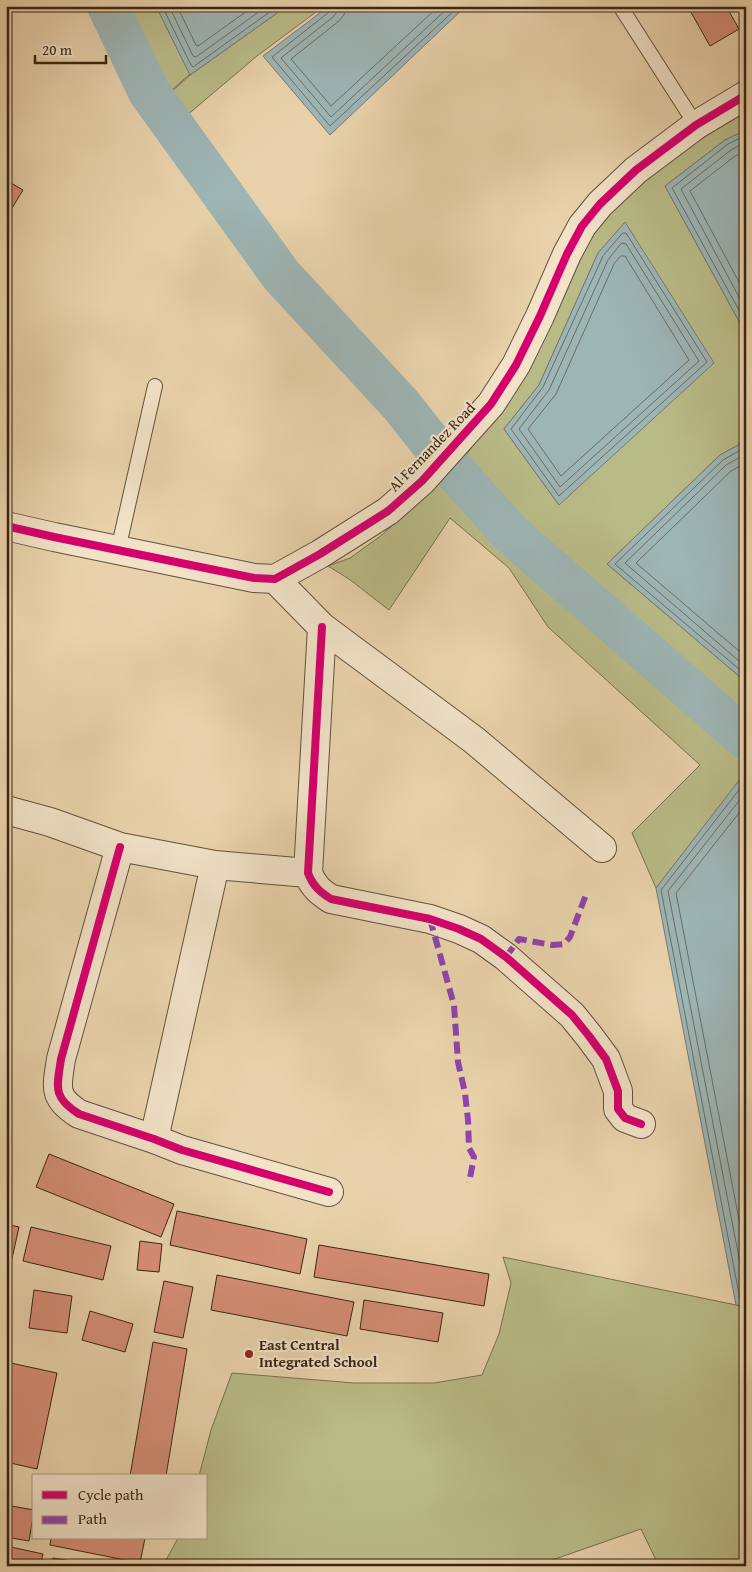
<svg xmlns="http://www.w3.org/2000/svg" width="752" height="1572" viewBox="0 0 752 1572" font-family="'Gentium Book Plus',serif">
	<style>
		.green { fill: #b9bb87; stroke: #78704e; fill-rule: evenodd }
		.water { fill: #9db5b5; stroke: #757b75 }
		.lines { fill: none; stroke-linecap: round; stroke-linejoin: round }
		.shore { stroke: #6a6d64; stroke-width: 1 }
		.river { stroke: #9db5b5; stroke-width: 42 }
		.building { fill: #d68e77; stroke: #382514 }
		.service-casing { stroke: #64503a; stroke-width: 16 }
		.minor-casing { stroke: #64503a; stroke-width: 30 }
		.service { stroke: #f1e2c8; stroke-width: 14 }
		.minor { stroke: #f1e2c8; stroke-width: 28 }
		.quiet { stroke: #8e44ad; stroke-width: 6; stroke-dasharray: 12 6; stroke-linecap: butt }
		.cycleway-casing { stroke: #f1e2c8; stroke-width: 11 }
		.cycleway { stroke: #d6006c; stroke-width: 8 }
		.poi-dot { fill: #8f2418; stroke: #f1e2c8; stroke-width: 2 }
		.labels { text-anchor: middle; stroke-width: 4.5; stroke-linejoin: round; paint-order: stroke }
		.street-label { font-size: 15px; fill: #382514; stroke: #f1e2c8 }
		.poi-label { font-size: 15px; font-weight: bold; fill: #382514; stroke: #f1e2c8; text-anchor: start }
	</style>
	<rect width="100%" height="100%" fill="#e9d2ab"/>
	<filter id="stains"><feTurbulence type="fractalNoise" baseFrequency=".004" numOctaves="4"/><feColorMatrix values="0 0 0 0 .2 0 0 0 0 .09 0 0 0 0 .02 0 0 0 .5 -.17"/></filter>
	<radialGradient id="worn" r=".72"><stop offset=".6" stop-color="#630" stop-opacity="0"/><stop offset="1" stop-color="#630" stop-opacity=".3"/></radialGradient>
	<path class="green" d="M106 6H156L190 74 157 103 149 92Z
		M287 6H324L257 56 173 127 157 105 190 75Z
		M746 112V130L725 140 665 186 746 334V441L720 455 607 564 746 682V776L744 775 656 888 632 833 700 765 548 627 509 568 450 518 389 610 349 579 328 566 350 558 382 535 417 502 459 466 487 424 583 235 640 176ZM625 223 559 505 504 429 539 385 598 253Z
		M503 1257 746 1307V1566H645L656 1560 641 1529 535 1566H163L178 1538H206V1476H199L211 1430 232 1373 354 1383H434L482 1375 499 1334 511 1283Z"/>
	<path class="water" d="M156 6H287L190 75Z
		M329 6H466L330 135 263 56Z
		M746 130V334L665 186 725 140Z
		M625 222 714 363 559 505 504 429 539 385 598 253Z
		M746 441V682L607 564 720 455Z
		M744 774 746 776V1307L736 1305 656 888Z"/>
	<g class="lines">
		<path class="shore" d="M162 6 191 65 193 67 278 6
			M169 6 193 56 196 57 267 6
			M177 6 196 45 198 46 254 6
			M331 6 329 12 272 57 330 126 459 6
			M337 6V12L333 17 281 58 331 117 450 6
			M345 6 344 15 339 21 291 59 331 106 439 6
			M746 135 728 144 672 188 746 323
			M746 142 731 150 681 189 746 310
			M746 151 735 156 690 191 746 295
			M623 233H626L707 362 559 496 511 429 543 387 603 256Z
			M622 243 626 244 699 361 560 487 519 429 549 390 608 260Z
			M621 256H625L689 360 561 476 528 429 556 394 614 264Z
			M746 447 723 460 615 564 746 675
			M746 454 726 465 625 563 746 667
			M746 463 731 471 636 563 746 657
			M746 781 661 890 740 1299 746 1301
			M746 792 668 891 746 1294
			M746 804 676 893 746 1256"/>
		<path class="river" d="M108 6 149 92 281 275 401 405 443 458 511 534 746 739"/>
	</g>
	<path class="building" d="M726 6 739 29 710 46 688 7Z
		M6 180 23 190 6 218Z
		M49 1154 174 1204 161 1237 36 1187Z
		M177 1211 307 1239 300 1274 170 1245Z
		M6 1224 19 1227 11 1263 6 1261Z
		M31 1227 111 1246 103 1280 23 1261Z
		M140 1241 162 1244 159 1272 137 1270Z
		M319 1245 489 1274 484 1306 314 1277Z
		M217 1275 354 1302 347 1336 211 1310Z
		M164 1281 193 1287 183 1338 154 1332Z
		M34 1290 72 1296 67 1333 29 1328Z
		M364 1300 443 1313 438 1342 360 1329Z
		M90 1311 133 1324 125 1352 82 1340Z
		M153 1342 187 1349 166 1476H130Z
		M6 1362 57 1373 37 1469 6 1462Z
		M6 1505 34 1510 29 1541 6 1537Z
		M51 1538H145L140 1563 50 1545Z
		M6 1546 43 1554 40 1566H6Z
		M53 1558 101 1566H52Z"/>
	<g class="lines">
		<defs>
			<path id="service" d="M620 6 696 125
				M118 550 155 386"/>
			<path id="minor" d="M6 526 54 537 254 578 275 579 320 554 388 511 422 481 491 404 516 365 540 316 567 254 582 226 600 204 636 170 696 125 746 95
				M275 579 322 627 474 740 602 848
				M322 627 308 873C313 886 320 892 331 899L430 919 459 929 481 939 506 957 572 1015 589 1036 606 1059 618 1091V1109L625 1118 641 1124
				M6 810 50 822 120 847 215 865 308 873
				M120 847 61 1059C57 1087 52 1097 79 1114L154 1139 182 1150 329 1192
				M154 1139 215 865"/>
		</defs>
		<use href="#service" class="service-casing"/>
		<use href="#minor" class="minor-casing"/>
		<use href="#service" class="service"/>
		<use href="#minor" class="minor"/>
		<path class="quiet" d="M430 919 454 1005 458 1062 465 1093 468 1120 469 1148 474 1157 469 1183
			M506 957 519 939 552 945 564 944 570 937 587 892"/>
		<defs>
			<path id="cycleway" d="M6 526 54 537 254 578 275 579 320 554 388 511 422 481 491 404 516 365 540 316 567 254 582 226 600 204 636 170 696 125 746 95
				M322 627 308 873C313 886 320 892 331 899L430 919 459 929 481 939 506 957 572 1015 589 1036 606 1059 618 1091V1109L625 1118 641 1124
				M120 847 61 1059C57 1087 52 1097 79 1114L154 1139 182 1150 329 1192"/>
		</defs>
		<use href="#cycleway" class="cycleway-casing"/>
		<use href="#cycleway" class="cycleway"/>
	</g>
	<circle class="poi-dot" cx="249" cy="1354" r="5"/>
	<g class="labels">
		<g class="street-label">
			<text transform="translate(432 447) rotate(-46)" y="5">Al Fernandez Road</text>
		</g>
		<g class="poi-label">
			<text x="259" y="1350">East Central<tspan x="259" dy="17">Integrated School</tspan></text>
		</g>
	</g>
	<rect width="752" height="1572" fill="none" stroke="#e9d2ab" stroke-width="25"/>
	<rect x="8" y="8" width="737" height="1557" fill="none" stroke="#382514" stroke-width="2.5"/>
	<rect x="12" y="12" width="727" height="1547" fill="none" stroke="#382514"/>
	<rect x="32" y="1474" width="175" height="65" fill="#f1e2c8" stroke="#a79680"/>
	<rect x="42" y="1491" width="25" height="8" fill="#d6006c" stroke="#a79680"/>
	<text x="78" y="1500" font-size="15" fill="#382514">Cycle path</text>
	<rect x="42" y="1516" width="25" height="8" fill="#8e44ad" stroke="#a79680"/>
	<text x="78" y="1524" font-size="15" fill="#382514">Path</text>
	<path d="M35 55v8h71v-8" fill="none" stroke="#382514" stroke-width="2.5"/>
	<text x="42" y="55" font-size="15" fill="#382514" stroke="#f1e2c8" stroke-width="4" paint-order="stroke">20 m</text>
	<rect width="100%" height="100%" filter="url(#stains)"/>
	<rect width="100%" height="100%" fill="url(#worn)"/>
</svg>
